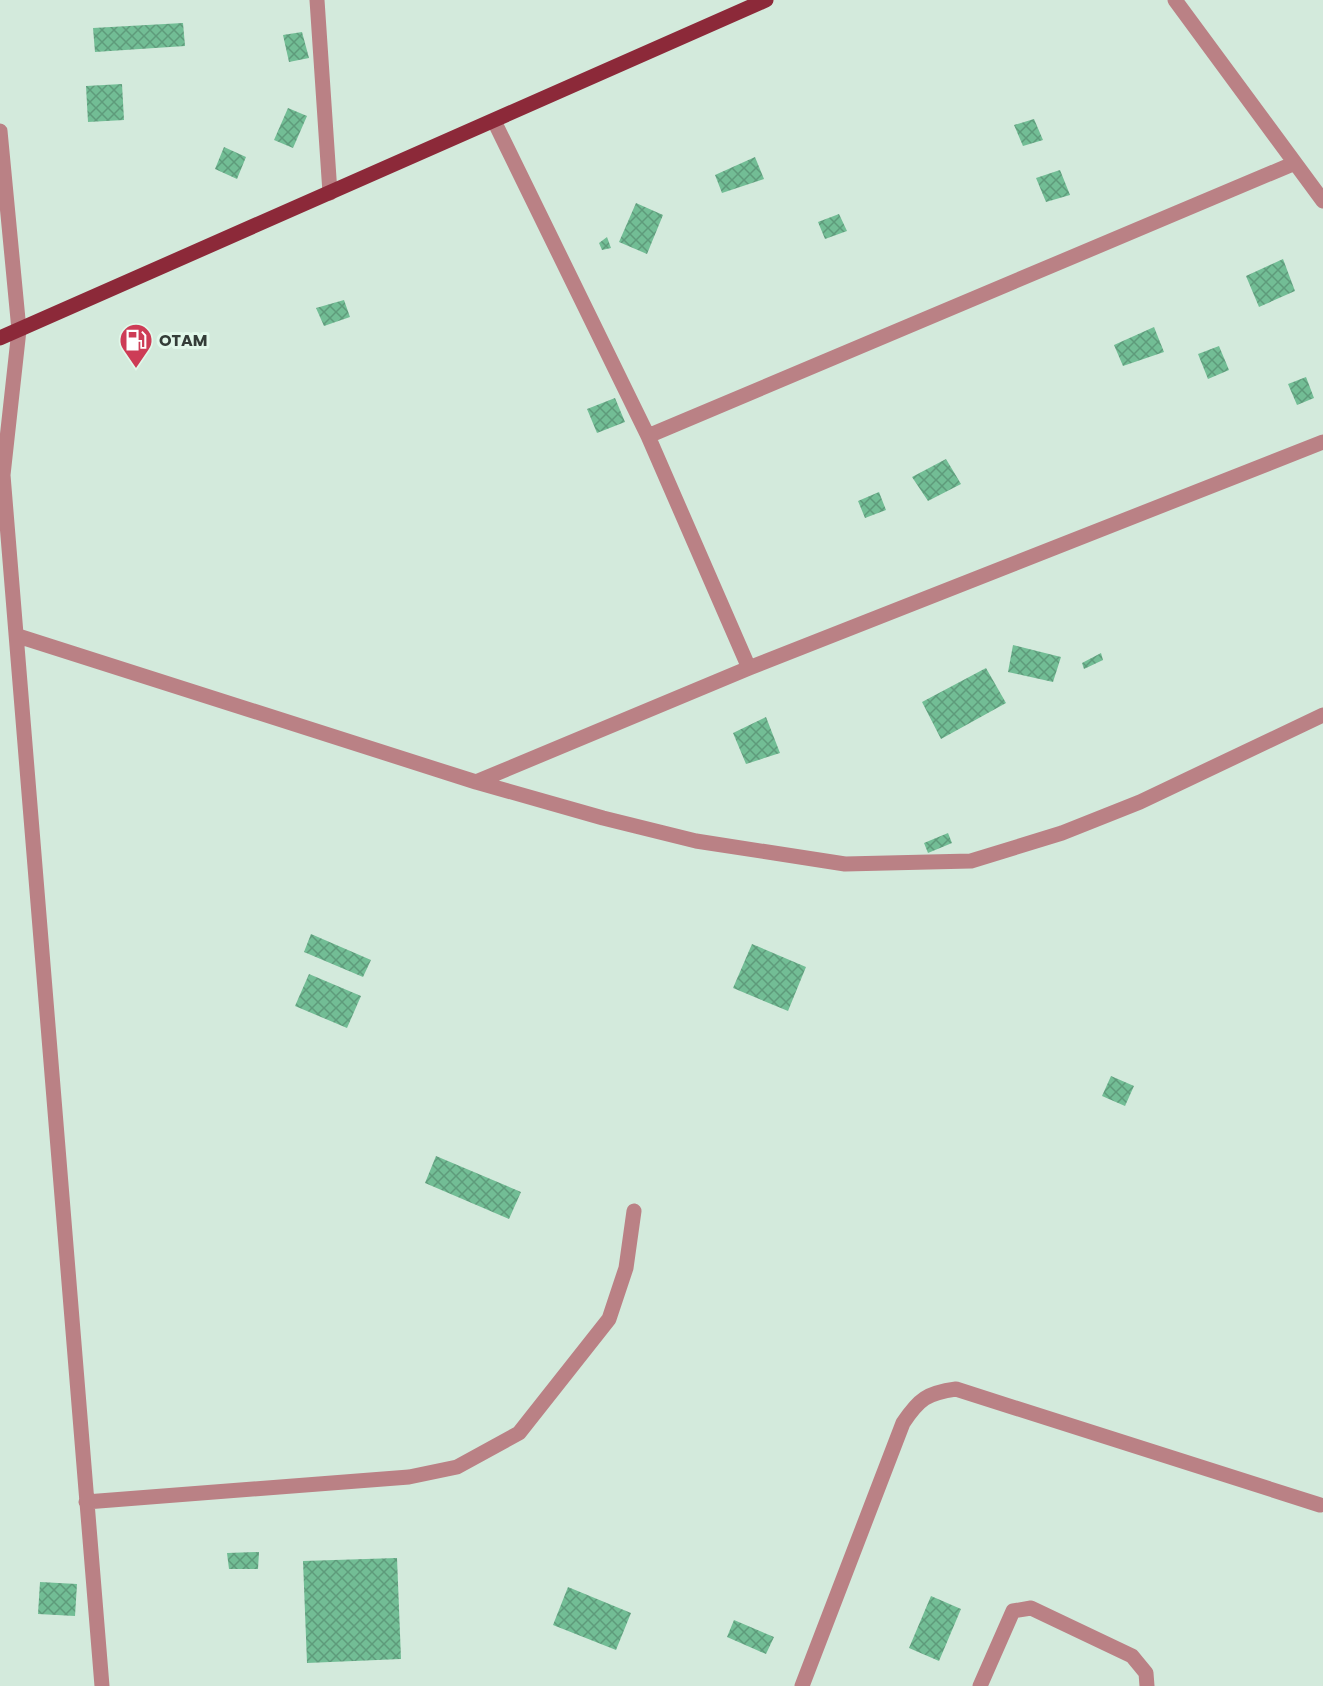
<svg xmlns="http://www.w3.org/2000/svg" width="1323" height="1686" viewBox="0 0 1323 1686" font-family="Poppins,sans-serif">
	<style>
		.building { fill: url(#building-cross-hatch) }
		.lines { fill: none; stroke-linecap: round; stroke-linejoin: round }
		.minor { stroke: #ba8185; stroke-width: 15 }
		.major { stroke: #8c2939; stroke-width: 15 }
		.labels { text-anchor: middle; stroke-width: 6; stroke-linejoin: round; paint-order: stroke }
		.poi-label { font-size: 16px; font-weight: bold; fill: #343d38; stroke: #e1f8ea; text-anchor: start }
	</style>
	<defs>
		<pattern id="building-cross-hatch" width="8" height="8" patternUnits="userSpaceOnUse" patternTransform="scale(1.5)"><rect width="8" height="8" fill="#72bd95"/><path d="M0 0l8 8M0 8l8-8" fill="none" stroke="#5e9b7b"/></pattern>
	</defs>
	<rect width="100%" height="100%" fill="#d3eadc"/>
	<path class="building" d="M183 23 185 46 95 52 93 28Z
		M302 32 309 58 289 62 283 35Z
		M122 84 124 120 88 122 86 86Z
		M288 108 307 116 293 148 274 140Z
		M1034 119 1043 140 1023 146 1014 125Z
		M224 147 246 157 237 179 215 169Z
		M755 157 764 179 722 193 715 175Z
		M1060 170 1070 195 1046 202 1036 178Z
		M636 203 663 215 647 254 619 242Z
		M839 214 847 231 825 239 818 222Z
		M607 237 611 248 602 250 599 243Z
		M1283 259 1295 291 1259 307 1246 276Z
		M344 300 350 317 324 326 316 308Z
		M1154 327 1164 352 1123 366 1114 345Z
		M1219 346 1229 370 1208 379 1198 354Z
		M1306 377 1314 398 1297 405 1288 384Z
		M615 398 625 422 597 433 587 409Z
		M946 459 961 484 928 501 912 477Z
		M879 492 886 510 865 518 858 501Z
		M1013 645 1061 657 1053 682 1008 672Z
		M1101 653 1103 660 1084 669 1082 663Z
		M986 668 1006 703 941 739 922 702Z
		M766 717 780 753 746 764 733 733Z
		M948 833 952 843 928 853 924 843Z
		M311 934 371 960 363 977 304 952Z
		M752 944 806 967 788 1011 733 988Z
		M309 974 361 996 347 1028 295 1006Z
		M1111 1076 1134 1086 1125 1106 1102 1096Z
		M436 1156 521 1192 509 1219 425 1183Z
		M259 1552 258 1569H229L227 1553Z
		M397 1558 401 1659 307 1663 303 1561Z
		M40 1582 77 1584 75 1616 38 1614Z
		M568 1587 631 1613 616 1650 553 1625Z
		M931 1596 961 1609 939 1661 909 1648Z
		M734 1620 774 1637 766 1654 727 1637Z"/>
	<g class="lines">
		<path class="minor" d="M317 0 330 193
			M1175 0 1323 201
			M494 121 648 436 749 668
			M0 131 19 330 3 475 102 1686
			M648 436 1295 163
			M18 636 476 782 603 818 696 841 845 864 971 861 1062 833 1140 802 1323 715
			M476 782 749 668 1323 442
			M86 1502 409 1477 457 1467 519 1433 609 1319 626 1268 634 1211
			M802 1686 903 1423C919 1399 927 1393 956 1389L1320 1505
			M980 1686 1013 1611 1031 1608 1132 1656 1146 1673 1147 1686"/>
		<path class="major" d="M0 338 766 0"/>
	</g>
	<defs>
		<symbol id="fuel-pin" viewBox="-11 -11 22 30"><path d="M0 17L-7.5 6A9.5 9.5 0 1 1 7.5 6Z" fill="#cd3c56" stroke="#e1f8ea"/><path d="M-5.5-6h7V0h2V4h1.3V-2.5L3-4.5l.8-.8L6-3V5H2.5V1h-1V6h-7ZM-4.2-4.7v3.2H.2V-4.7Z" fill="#fff"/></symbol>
	</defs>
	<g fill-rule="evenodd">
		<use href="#fuel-pin" x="117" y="321" width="38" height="52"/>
	</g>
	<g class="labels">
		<g class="poi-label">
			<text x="159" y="346">OTAM</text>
		</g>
	</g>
</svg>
